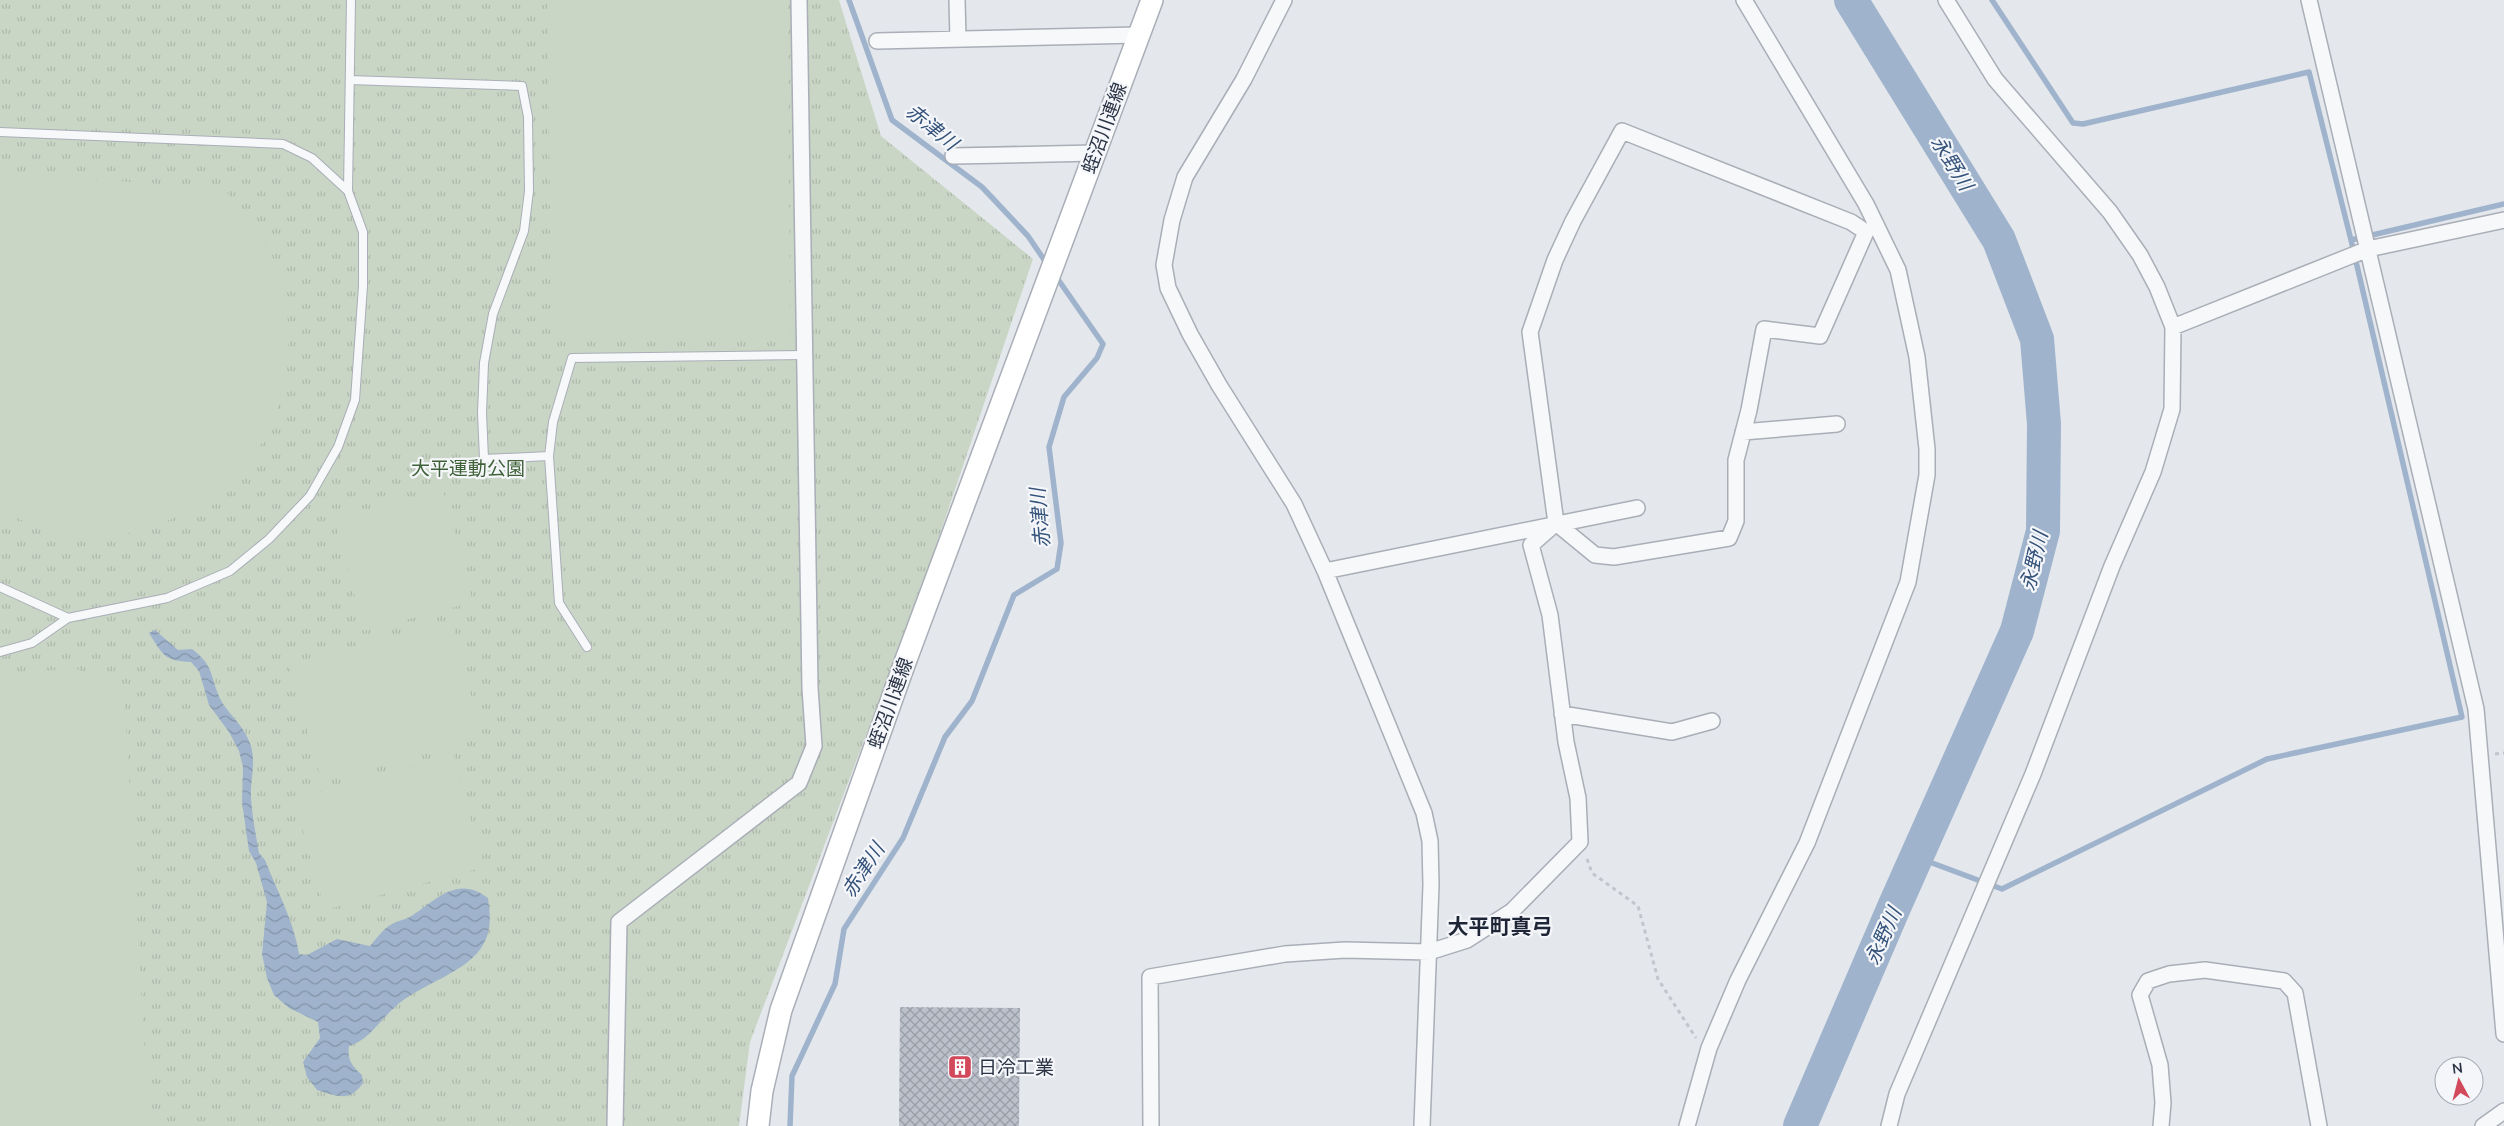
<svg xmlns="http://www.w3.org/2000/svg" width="2504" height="1126" viewBox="0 0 2504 1126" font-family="Mulish,'Noto Sans JP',sans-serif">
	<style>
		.park { fill: url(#park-tufts) }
		.pitch { fill: #c9d6c5 }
		.water { fill: url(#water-waves) }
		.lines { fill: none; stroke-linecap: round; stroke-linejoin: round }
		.stream { stroke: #9fb4cc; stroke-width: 5.5 }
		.river { stroke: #9fb4cc; stroke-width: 34 }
		.building { fill: url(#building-cross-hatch) }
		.lane-casing { stroke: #a9aeb7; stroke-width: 10 }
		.street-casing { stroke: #a9aeb7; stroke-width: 18 }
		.secondary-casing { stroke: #a9aeb7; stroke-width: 24 }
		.path { stroke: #c2c5cb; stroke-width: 3; stroke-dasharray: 4 4; stroke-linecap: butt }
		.lane { stroke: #f7f8fa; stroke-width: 8 }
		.street { stroke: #f7f8fa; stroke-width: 15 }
		.secondary { stroke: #fff; stroke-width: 21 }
		.labels { text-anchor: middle; stroke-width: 4.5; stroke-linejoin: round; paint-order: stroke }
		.street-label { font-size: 19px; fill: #2b3445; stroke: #f4f6f9 }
		.park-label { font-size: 19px; fill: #3f6138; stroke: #f4f6f9 }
		.poi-label { font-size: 19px; fill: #2b3445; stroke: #f4f6f9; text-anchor: start }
		.water-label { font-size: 20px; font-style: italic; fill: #34527a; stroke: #f4f6f9 }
		.quarter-label { font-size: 21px; font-weight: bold; fill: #1d2536; stroke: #f4f6f9 }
	</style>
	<defs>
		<pattern id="park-tufts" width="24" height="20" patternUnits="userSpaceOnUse" patternTransform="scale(1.25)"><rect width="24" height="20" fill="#c9d6c5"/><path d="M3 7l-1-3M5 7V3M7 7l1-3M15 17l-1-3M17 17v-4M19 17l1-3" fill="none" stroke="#adb8ab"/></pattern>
		<pattern id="water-waves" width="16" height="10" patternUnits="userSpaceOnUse" patternTransform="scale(1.25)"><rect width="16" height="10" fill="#9fb4cc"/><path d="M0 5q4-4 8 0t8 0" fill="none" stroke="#8293a7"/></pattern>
		<pattern id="building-cross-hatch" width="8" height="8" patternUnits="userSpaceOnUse" patternTransform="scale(1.25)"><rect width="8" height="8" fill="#bbc0ca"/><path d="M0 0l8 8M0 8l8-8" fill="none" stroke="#989da6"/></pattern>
	</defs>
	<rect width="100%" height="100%" fill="#e4e7ec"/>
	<path class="park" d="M0 0H839L881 136 1033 259 922 587 750 1042 739 1126H0Z"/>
	<path class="pitch" d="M788 0 790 339 551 341 548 2Z
		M0 172 224 189C244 214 268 239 278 271 299 335 289 412 247 465 241 472 236 480 230 485 210 501 187 514 164 522 142 531 110 539 86 537 56 535 30 524 3 512L0 506Z
		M443 490 473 602 364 631 334 519Z
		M451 620 482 736 321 780 289 664Z
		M77 669 106 682 125 704 149 1126H0V673Z
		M453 755 484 867 325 910 294 799Z"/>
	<path class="water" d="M155 630 178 650 192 649C212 664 210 673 218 694 226 714 243 722 251 746 255 761 252 774 251 788 250 805 256 836 259 853L265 860C277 891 294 921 299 954L307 955 337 939 370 946C376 939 383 929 392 924 397 921 404 920 410 917 435 901 457 874 488 898 490 914 492 929 484 943 469 973 419 984 395 1007 381 1019 368 1041 349 1046 347 1060 352 1066 362 1075L363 1083C349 1103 337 1096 317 1090L307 1077 303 1062 320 1038 318 1022 289 1008 274 995 267 978 262 954 267 902 256 863 249 851 242 802 243 767 239 751 229 732 209 705 199 671 191 662C164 661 163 655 149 633Z"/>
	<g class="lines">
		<path class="stream" d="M849 0 892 120 982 187 1028 236 1047 264
			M2351 240 2504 204
			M1916 857 2002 889 2267 759 2462 717 2351 240 2309 72 2083 124 2073 123 1992 0
			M790 1126 792 1076 835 984 844 929 903 838 945 737 972 701 1014 595 1057 569 1061 543 1049 447 1064 397 1097 358 1103 344 1055 275"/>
		<path class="river" d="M1800 1126 1895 905 2017 631 2043 531 2044 424 2037 339 1999 240 1851 0"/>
	</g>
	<path class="building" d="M900 1007 1020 1008 1019 1126H899Z"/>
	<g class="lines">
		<defs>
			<path id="lane" d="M350 80 522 86 528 117 529 191 524 231 493 314 484 363 482 413 484 459 549 456
				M0 132 283 144 312 158 348 191
				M0 587 68 618 167 598 230 571 269 539 310 496 338 447 355 400 363 286V232L348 191 351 0
				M587 647 559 603 549 456 553 422 572 358 806 355
				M0 652 32 643 68 618"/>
			<path id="street" d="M957 0 958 39
				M1284 0 1244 79 1185 177 1172 220 1164 265 1168 288 1190 334 1219 385 1294 504 1325 571 1424 813 1430 841 1431 885 1422 1126
				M2309 0 2476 709 2504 1034
				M877 41 1138 35
				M1622 131 1851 222 1866 232 1820 336 1764 329 1749 410 1736 460V521L1729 538 1614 557 1595 555 1556 523 1530 332 1555 260 1573 221Z
				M953 156 1095 153
				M2173 327 2368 249 2504 220
				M1743 432 1837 424
				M1325 571 1637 508
				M1562 714 1672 732 1712 721
				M615 1126 619 922 799 783 814 746 810 688 799 0
				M1151 1126 1150 977 1285 954 1345 950 1429 952 1467 940 1512 911 1580 842 1578 798 1566 742 1550 615 1531 545 1556 523
				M1687 1126 1709 1048 1738 980 1807 843 1908 582 1927 475V449L1917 357 1898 270 1866 204 1744 0
				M1889 1126 1897 1094 2033 774 2112 566 2153 472 2172 409 2173 327 2157 287 2140 255 2110 212 1995 79 1946 0
				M2161 1126 2163 1103 2160 1065 2140 995 2148 981 2169 974 2205 970 2284 981 2295 993 2319 1126
				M2483 1126 2504 1111"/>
			<path id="secondary" d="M758 1126 762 1091 781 1010 904 665 1152 0"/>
		</defs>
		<use href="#lane" class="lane-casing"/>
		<use href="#street" class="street-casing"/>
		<use href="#secondary" class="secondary-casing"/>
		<path class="path" d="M2495 754 2504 753
			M1587 859 1592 873 1638 906 1658 979 1696 1038"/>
		<use href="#lane" class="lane"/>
		<use href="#street" class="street"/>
		<use href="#secondary" class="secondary"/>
	</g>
	<defs>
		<symbol id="building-square" viewBox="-11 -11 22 22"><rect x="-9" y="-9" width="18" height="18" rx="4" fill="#d1495b" stroke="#f4f6f9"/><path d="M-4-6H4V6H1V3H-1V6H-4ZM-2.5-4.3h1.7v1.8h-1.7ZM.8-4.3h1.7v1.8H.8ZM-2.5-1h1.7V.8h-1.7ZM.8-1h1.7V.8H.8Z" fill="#fff"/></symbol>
	</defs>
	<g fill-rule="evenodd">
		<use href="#building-square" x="946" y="1053" width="28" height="28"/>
	</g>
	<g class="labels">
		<g class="street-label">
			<text transform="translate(1104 128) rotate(-70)" y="7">蛭沼川連線</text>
			<text transform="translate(890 703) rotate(-70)" y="7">蛭沼川連線</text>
		</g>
		<g class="park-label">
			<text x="468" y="475">大平運動公園</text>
		</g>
		<g class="poi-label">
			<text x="978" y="1074">日冷工業</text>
		</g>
		<g class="water-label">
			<text transform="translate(932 127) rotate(39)" y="7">赤津川</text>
			<text transform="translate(1952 163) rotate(58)" y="7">永野川</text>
			<text transform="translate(1040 518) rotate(-95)" y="7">赤津川</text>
			<text transform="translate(2034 561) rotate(-77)" y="7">永野川</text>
			<text transform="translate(863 870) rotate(-57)" y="7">赤津川</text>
			<text transform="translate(1883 936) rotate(-66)" y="7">永野川</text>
		</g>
		<g class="quarter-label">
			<text x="1500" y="934">大平町真弓</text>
		</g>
	</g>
	<g transform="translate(2459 1081) rotate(353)"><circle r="24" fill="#f4f6f9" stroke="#a4a8b1"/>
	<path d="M0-4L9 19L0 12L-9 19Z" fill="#d1495b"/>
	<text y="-8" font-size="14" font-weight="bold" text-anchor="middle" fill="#2b3445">N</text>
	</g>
</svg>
